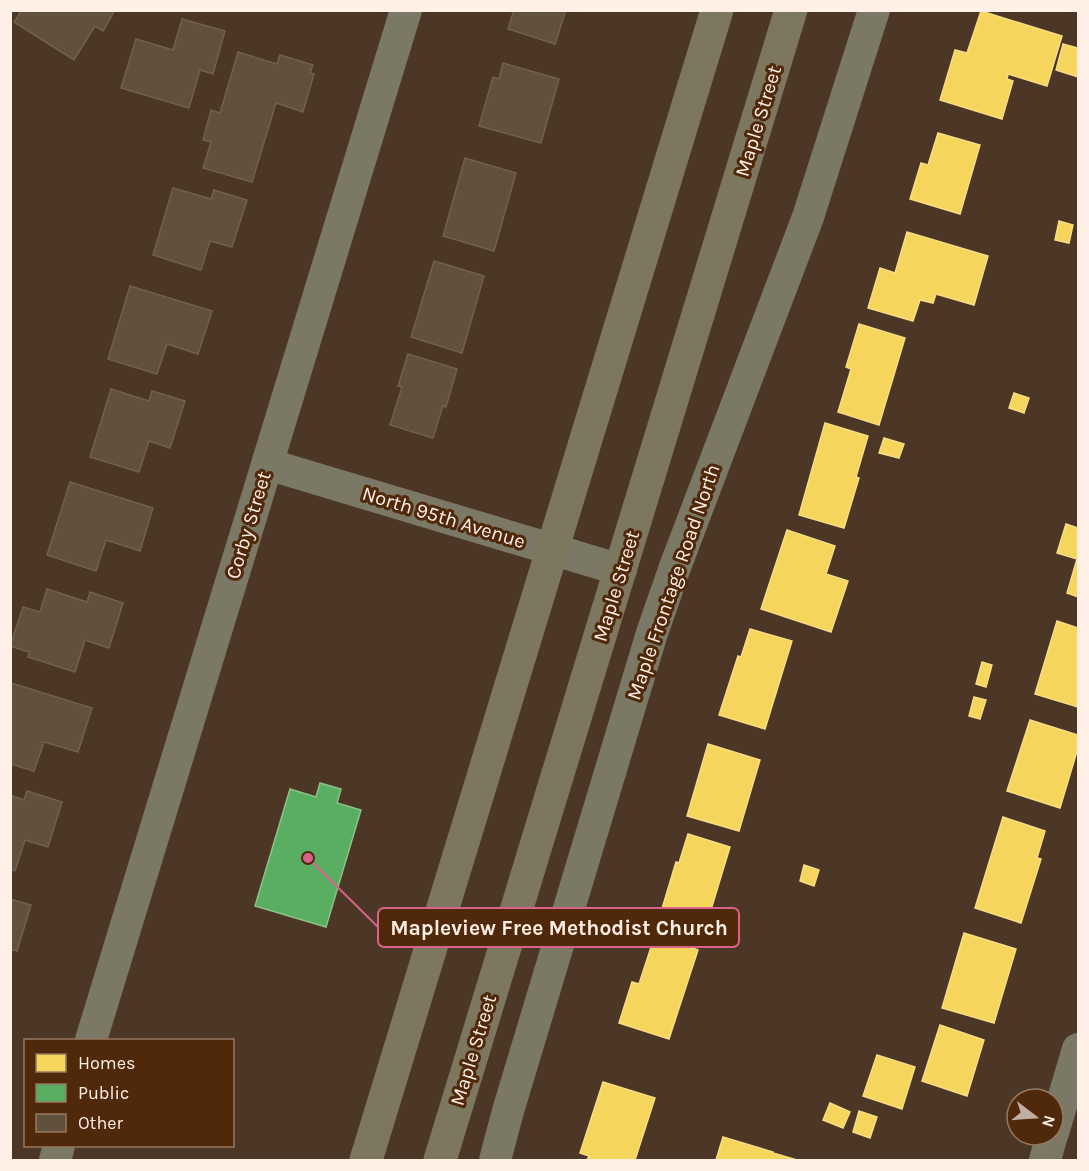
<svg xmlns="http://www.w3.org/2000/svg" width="1089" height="1171" viewBox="0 0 1089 1171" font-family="Karla,sans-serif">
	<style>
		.homes { fill: #f6d55c; stroke: #f9dd85; stroke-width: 1.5 }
		.public { fill: #5aae61; stroke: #8cc289; stroke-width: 1.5 }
		.building { fill: #61503e; stroke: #716050; stroke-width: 1.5 }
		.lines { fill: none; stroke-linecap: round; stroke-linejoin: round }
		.minor { stroke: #7b7966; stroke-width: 32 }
		.primary { stroke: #7e7760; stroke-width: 33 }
		.labels { text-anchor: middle; stroke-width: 6; stroke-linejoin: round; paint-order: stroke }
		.street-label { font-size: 20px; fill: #ffefe5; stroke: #50280a }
		.leader { fill: none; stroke: #d7638b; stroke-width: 2 }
		.callout-dot { fill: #d7638b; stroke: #50280a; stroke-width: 2 }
		.callout { fill: #50280a; stroke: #d7638b; stroke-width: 2 }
		.callout-label { font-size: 21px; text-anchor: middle; font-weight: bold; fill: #ffefe5 }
	</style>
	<rect width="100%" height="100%" fill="#4c3625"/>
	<path class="homes" d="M981 11 1062 36 1047 86 1008 74 1007 79 1013 81 1002 119 940 100 955 50 967 53Z
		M1063 44 1078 48V77L1056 70Z
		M938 133 980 145 960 214 910 199 921 163 928 165Z
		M1059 221 1073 225 1069 243 1055 240Z
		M907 232 988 256 974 305 936 294 933 303 920 300 913 321 868 308 880 268 895 273Z
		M859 324 905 338 879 425 838 412 851 369 846 367Z
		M1014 393 1029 398 1024 413 1009 408Z
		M825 423 868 436 856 477 859 478 844 528 799 515Z
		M884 438 904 444 899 458 879 453Z
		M1066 524 1078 528V597L1067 593 1077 559 1057 553Z
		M787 530 835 546 826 574 848 581 831 632 761 609Z
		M1057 621 1078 628V707L1035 694Z
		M750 629 792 641 765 729 719 715 738 656 741 657Z
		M982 662 992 665 986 687 976 684Z
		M974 697 986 700 980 719 969 716Z
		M1030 720 1078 735V748L1060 808 1007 791Z
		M708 744 760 760 739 831 687 816Z
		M1003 817 1045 831 1037 858 1041 859 1021 923 975 908Z
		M688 834 730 847 703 936 658 922 676 862 679 863Z
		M804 865 819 870 814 886 800 881Z
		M964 933 1016 949 994 1023 942 1008Z
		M655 935 698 950 669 1039 619 1023 632 982 639 984Z
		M940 1025 984 1040 967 1096 922 1081Z
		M877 1055 915 1067 902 1109 863 1096Z
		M603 1082 655 1098 635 1160H587L589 1156 580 1153Z
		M830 1103 850 1112 843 1128 823 1120Z
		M859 1111 877 1117 870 1138 853 1132Z
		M723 1137 773 1152V1153L797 1160H716Z"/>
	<path class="public" d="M320 783 341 789 337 803 361 810 326 927 255 906 290 789 316 797Z"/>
	<path class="building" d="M22 10H115L103 31 95 26 74 60 14 22Z
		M514 10H566L555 44 508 29Z
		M182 19 225 31 213 74 200 70 189 108 121 88 136 39 173 50Z
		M238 52 277 64 280 55 313 65 310 73 314 74 303 112 276 103 252 182 203 168 211 142 203 140 211 110 220 113Z
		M503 63 559 79 541 143 479 126 493 77 499 79Z
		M465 158 516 173 494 251 443 236Z
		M173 188 211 199 214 190 247 200 232 247 210 241 201 270 153 255Z
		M434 261 484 276 462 353 411 337Z
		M130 286 212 311 198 354 167 344 157 374 108 359Z
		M408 354 457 369 446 407 443 406 433 438 390 425 402 387 398 386Z
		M111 389 149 401 152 391 185 401 170 448 149 441 139 472 90 457Z
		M70 482 153 508 140 551 106 540 96 571 47 555Z
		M47 589 87 602 90 592 123 603 109 648 85 640 75 672 28 657 29 652 10 646 23 607 40 612Z
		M11 683 92 708 78 752 44 742 34 771 10 764Z
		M27 791 62 802 48 847 25 840 15 871 10 870V795L24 800Z
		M10 899 31 905 17 951 10 949Z"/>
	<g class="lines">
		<path class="minor" d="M267 464 621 570
			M91 1040 406 10
			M1053 1133 1078 1049
			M55 1160 59 1146
			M495 1160 508 1111 652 633 675 567 808 217 874 10
			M1045 1160 1052 1135"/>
		<path class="primary" d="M366 1160 717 10
			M440 1160 791 10"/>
	</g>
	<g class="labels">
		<g class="street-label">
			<text transform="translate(758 121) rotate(-73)" y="7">Maple Street</text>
			<text transform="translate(444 517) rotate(17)" y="7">North 95th Avenue</text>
			<text transform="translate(248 525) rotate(-73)" y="7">Corby Street</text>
			<text transform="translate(673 582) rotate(-71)" y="7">Maple Frontage Road North</text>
			<text transform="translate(616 586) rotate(-73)" y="7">Maple Street</text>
			<text transform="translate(473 1050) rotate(-73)" y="7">Maple Street</text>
		</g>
	</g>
	<path class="leader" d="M308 858L378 927"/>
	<circle class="callout-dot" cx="308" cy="858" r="6"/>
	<rect class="callout" x="378" y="908" width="361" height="39" rx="6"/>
	<g class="callout-label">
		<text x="559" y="935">Mapleview Free Methodist Church</text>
	</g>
	<rect width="1089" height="1171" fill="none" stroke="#ffefe5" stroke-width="24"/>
	<rect x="24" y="1039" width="210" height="108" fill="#50280a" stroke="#967862" stroke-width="1.5"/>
	<rect x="36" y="1054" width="30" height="18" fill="#f6d55c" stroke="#967862" stroke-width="1.5"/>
	<text x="78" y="1069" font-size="18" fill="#ffefe5">Homes</text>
	<rect x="36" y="1084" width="30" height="18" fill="#5aae61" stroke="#967862" stroke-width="1.5"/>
	<text x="78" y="1099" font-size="18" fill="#ffefe5">Public</text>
	<rect x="36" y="1114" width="30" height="18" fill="#61503e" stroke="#967862" stroke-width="1.5"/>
	<text x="78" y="1129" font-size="18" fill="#ffefe5">Other</text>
	<g transform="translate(1035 1117) rotate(107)"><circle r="28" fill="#50280a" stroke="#967862" stroke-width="1.5"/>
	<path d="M0-4.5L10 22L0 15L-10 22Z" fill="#c0aea2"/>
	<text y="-9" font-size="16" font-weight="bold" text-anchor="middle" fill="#ffefe5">N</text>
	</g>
</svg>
